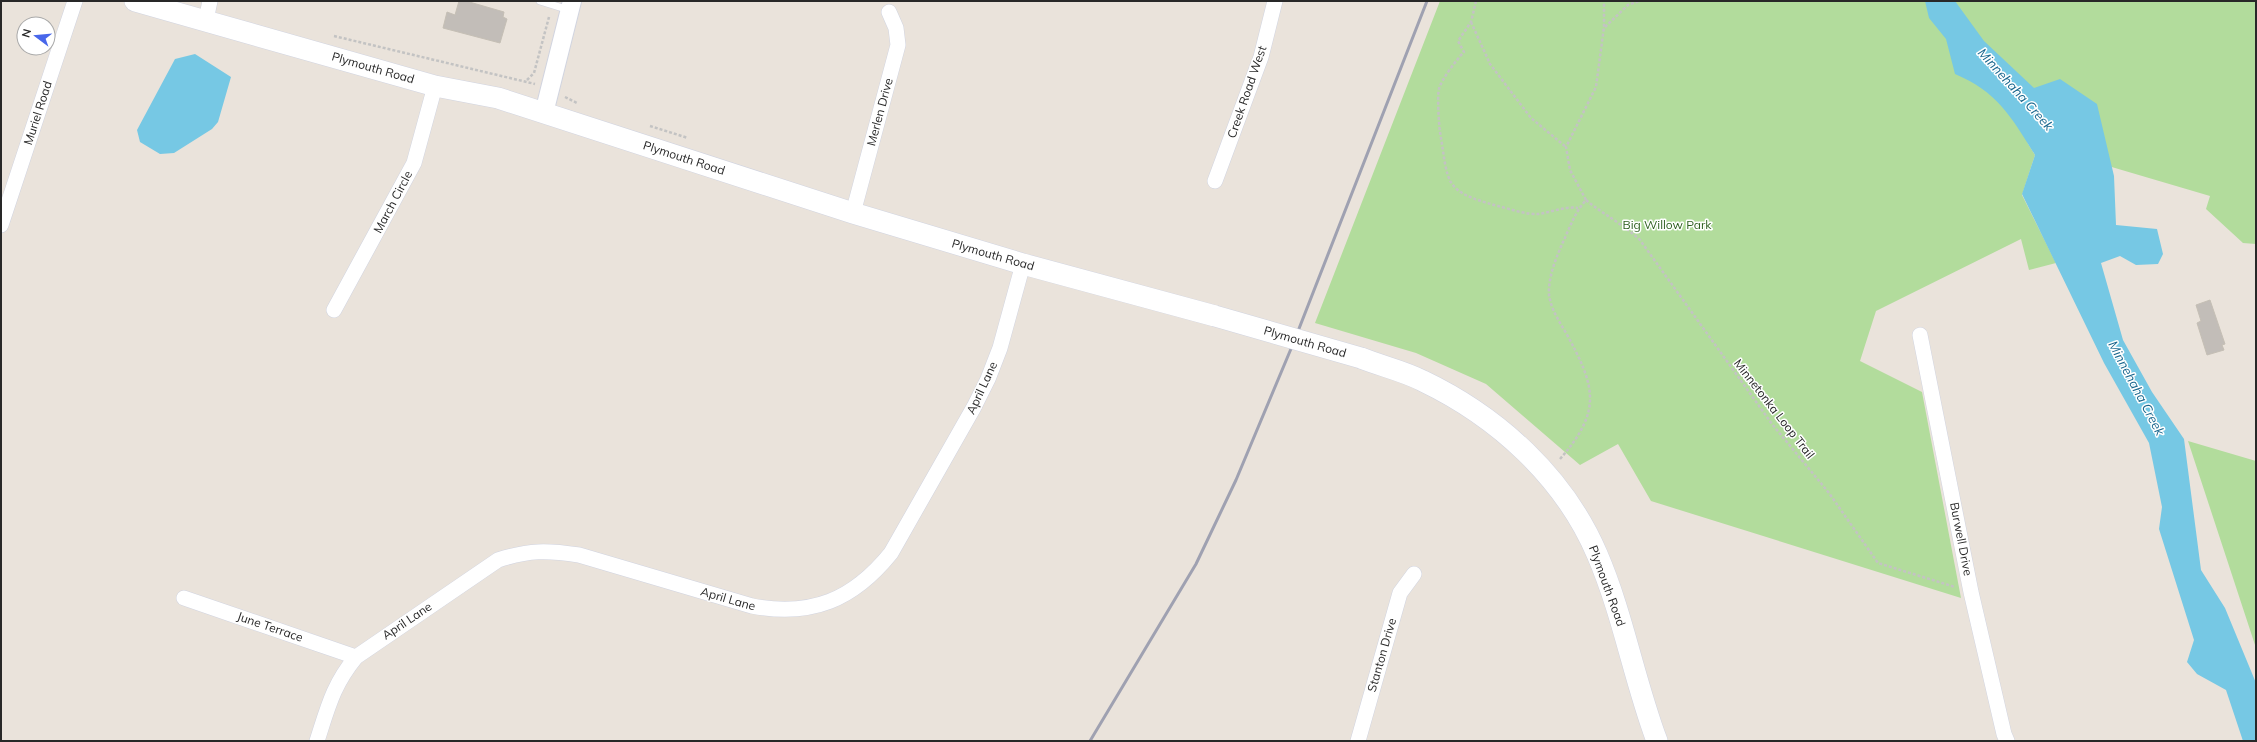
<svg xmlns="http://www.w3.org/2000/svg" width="2257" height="742" viewBox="0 0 2257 742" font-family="Mulish,sans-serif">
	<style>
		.green { fill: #b2dc9c }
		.water { fill: #76c8e4 }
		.building { fill: #c2bdb8; stroke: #c5bfb5 }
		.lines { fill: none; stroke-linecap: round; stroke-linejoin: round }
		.service-casing { stroke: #d1d4e0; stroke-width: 8 }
		.minor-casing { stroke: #d1d4e0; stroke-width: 16 }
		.tertiary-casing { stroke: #d1d4e0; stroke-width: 20 }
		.secondary-casing { stroke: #d1d4e0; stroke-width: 22 }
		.path { stroke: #c3c3c3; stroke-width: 2.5; stroke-dasharray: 3 2; stroke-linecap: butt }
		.service { stroke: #fff; stroke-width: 7 }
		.minor { stroke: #fff; stroke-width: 15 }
		.tertiary { stroke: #fff; stroke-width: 18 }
		.secondary { stroke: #fff; stroke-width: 21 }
		.rail { stroke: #9fa1b1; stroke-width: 3 }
		.secondary-bridge-casing { stroke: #d1d4e0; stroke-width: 22; stroke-linecap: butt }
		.secondary-bridge { stroke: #fff; stroke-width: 21 }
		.labels { text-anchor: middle; stroke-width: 3; stroke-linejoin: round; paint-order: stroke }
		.street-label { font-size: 12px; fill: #282828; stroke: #fff }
		.park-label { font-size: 12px; fill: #2d5f1f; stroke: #fff }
		.water-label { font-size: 13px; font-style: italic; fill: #18668d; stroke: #fff }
	</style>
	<rect width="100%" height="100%" fill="#eae3db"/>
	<path class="green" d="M1440 1H2256V244L2243 243 2206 209 2210 196 2027 142 2035 155 2022 195 2056 263 2029 270 2021 239 1876 311 1860 361 1922 392 1961 598 1651 501 1618 444 1580 465 1486 384 1416 353 1315 323Z
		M2188 441 2256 461V648Z"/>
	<path class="water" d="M1925 1H1955L1984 41 2034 88 2060 79 2097 104 2114 176 2116 225 2157 229 2163 254 2158 264 2136 265 2120 256 2101 263 2123 340 2152 392 2184 439 2201 570 2225 608 2256 683V741H2243L2226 690 2197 674 2187 662 2194 640 2159 529 2162 507 2149 443 2104 363 2022 194 2035 155C2011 117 1998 92 1955 74L1946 39 1929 18Z
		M195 54 231 77 218 122 212 129 174 153 160 154 140 142 137 130 175 59Z"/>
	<path class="building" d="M459 1H466L504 12 503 17 507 19 500 43 443 28 447 12 455 15Z
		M2210 300 2225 344 2222 345 2224 350 2207 355 2197 323 2201 321 2196 305Z"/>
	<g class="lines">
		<defs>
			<path id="service" d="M540 1 569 10"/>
			<path id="minor" d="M206 20 210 1
				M1215 181 1261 57 1275 1
				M853 213 898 45 896 28 889 12
				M1 225 75 1
				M334 310 414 163 435 86
				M1920 335 1971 592 2004 734 2007 741
				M184 598 356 657
				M317 741C328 707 333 685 356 657L498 560C530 550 546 550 579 555L752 606C812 617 853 600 891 553L974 407 988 379 1000 348 1023 264
				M1358 741 1400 593 1414 574"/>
			<path id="tertiary" d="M544 113 572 1"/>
			<path id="secondary" d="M135 1 435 86 498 98 853 213 1023 264 1215 316
				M1361 358C1381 366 1404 371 1423 381 1498 417 1564 477 1597 554 1623 614 1634 680 1657 741"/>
		</defs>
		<use href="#service" class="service-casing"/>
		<use href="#minor" class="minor-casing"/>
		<use href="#tertiary" class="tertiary-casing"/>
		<use href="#secondary" class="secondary-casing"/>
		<path class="path" d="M1476 1 1471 22 1458 41 1464 52C1457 59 1441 80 1439 89 1437 95 1439 126 1440 132 1449 184 1442 191 1498 206 1510 209 1527 215 1539 214 1552 212 1565 206 1578 208
			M1471 22 1490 64 1531 118 1566 147
			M1605 27 1628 5 1639 1
			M334 36 535 84
			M527 80 534 73 549 17
			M565 97 577 103
			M650 126 688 138
			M1586 200C1604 215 1623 224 1640 240L1772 424 1829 493 1878 563 1955 587
			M1560 459C1602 411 1596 387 1566 333 1559 321 1551 309 1549 295 1548 277 1556 258 1563 242 1570 227 1575 212 1586 200L1570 170 1566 147 1596 87 1604 27V1"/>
		<use href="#service" class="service"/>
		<use href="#minor" class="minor"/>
		<use href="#tertiary" class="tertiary"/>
		<use href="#secondary" class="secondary"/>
		<path class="rail" d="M1090 741 1196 564 1236 480 1293 344 1427 1"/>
		<defs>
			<path id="secondary-bridge" d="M1215 316 1361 358"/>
		</defs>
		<use href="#secondary-bridge" class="secondary-bridge-casing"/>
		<use href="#secondary-bridge" class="secondary-bridge"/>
	</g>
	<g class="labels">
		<g class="street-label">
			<text transform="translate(373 68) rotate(16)" y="4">Plymouth Road</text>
			<text transform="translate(1247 92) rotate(-71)" y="4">Creek Road West</text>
			<text transform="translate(880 112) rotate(-75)" y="4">Merlen Drive</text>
			<text transform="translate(38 113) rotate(-72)" y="4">Muriel Road</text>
			<text transform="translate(684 158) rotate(18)" y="4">Plymouth Road</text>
			<text transform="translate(393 202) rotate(-62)" y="4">March Circle</text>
			<text transform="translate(993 255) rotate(16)" y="4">Plymouth Road</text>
			<text transform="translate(1305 342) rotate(16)" y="4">Plymouth Road</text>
			<text transform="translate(982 388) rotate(-65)" y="4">April Lane</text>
			<text transform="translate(1774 409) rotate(52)" y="4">Minnetonka Loop Trail</text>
			<text transform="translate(1961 539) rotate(79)" y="4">Burwell Drive</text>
			<text transform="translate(1607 586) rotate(70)" y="4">Plymouth Road</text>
			<text transform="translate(728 599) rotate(16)" y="4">April Lane</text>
			<text transform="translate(407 621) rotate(-34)" y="4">April Lane</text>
			<text transform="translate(270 627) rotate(19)" y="4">June Terrace</text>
			<text transform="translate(1382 655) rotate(-74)" y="4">Stanton Drive</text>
		</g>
		<g class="park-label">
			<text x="1667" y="229">Big Willow Park</text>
		</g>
		<g class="water-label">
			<text transform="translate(2016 89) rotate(48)" y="5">Minnehaha Creek</text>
			<text transform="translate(2137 388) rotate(62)" y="5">Minnehaha Creek</text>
		</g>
	</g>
	<rect width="2257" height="742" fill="none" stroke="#282828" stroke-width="4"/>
	<g transform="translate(36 36) rotate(286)"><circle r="19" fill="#ffffff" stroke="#a9a9a9"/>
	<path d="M0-3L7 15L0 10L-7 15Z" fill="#4867ea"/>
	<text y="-6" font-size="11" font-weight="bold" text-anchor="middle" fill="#282828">N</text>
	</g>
</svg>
